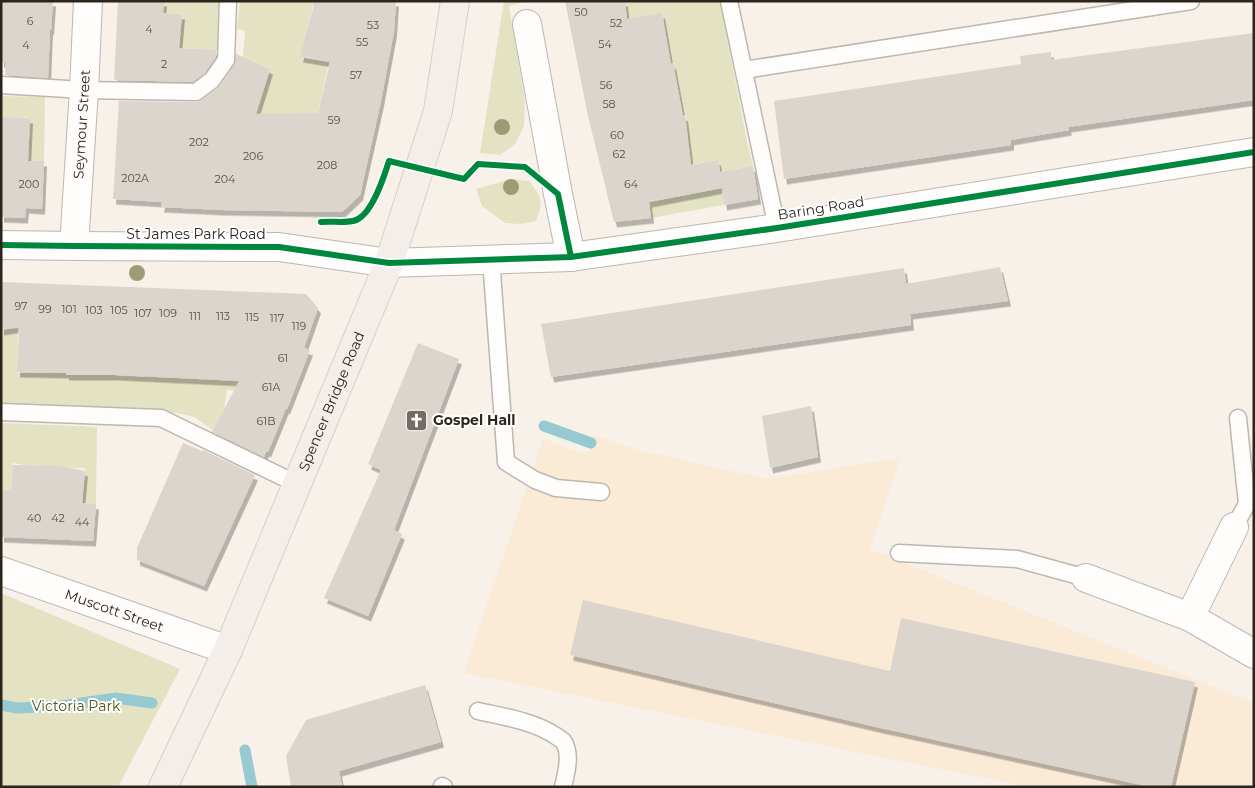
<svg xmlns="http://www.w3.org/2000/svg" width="1255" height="788" viewBox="0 0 1255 788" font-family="Montserrat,sans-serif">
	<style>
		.built { fill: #faead6 }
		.green { fill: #e3e3c4 }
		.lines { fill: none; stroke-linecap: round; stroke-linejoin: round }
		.stream { stroke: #96c9d0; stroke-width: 11 }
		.building { fill: #dcd5cd; filter: url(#shadow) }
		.service-casing { stroke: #bdb7af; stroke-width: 19 }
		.minor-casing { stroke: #bdb7af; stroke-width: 30 }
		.primary-casing { stroke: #d2cfca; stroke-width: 30 }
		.service { stroke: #fefdfc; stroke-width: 16 }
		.minor { stroke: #fefdfc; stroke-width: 28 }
		.primary { stroke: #f4eeeb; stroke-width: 28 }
		.cycleway-casing { stroke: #fff; stroke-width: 9 }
		.cycleway { stroke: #00873e; stroke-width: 6 }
		.tree { fill: #9c9c74 }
		.labels { text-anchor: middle; stroke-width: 4; stroke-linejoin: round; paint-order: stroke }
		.number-label { font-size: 11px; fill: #585148 }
		.street-label { font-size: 14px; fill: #2c251c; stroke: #fff }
		.poi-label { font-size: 14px; font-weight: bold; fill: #2c251c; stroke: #fff; text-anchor: start }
		.park-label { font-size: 14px; fill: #525614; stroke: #fff }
	</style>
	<defs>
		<filter id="shadow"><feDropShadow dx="3" dy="5.5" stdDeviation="0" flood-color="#0004"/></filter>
	</defs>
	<rect width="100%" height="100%" fill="#f7f1e9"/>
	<path class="built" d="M594 435 642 451 767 479 900 458 870 549 1254 703V787H1030L464 673 543 439 587 455Z"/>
	<path class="green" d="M163 1H220L217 50 179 48 182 14 163 13Z
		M240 1H339V8L313 5 302 57 329 62 318 113 290 126 255 117 270 70 243 57 245 31 237 29Z
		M504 1H528L509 6 525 101 524 126 515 144 500 155 480 153Z
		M625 1H720L747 141 753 166 720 172 724 205 651 218 649 202 707 191 706 175 720 172 718 160 643 172 688 140 686 116 634 123 678 89 673 63 625 72 666 37 662 14 627 19Z
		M1 96 45 97 44 161H28L29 117 18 118 1 125Z
		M511 179 529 181C542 197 544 202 536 221L520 224 505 223 482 206 476 189Z
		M8 329H18L17 373H45L46 333 68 332 66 375H94V336L118 333 116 376 144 377 145 337H167V378H193L249 367 245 392 227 390 224 410 213 430 194 417 177 413 1 405V330Z
		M1 423 97 427 96 504 82 503 85 468H72L61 466 60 499 37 465H24L13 463 11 489 1 490Z
		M1 593 180 669 118 787H1Z"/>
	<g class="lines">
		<path class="stream" d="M544 426 591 443
			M1 705 17 708 61 706 116 698 152 703
			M245 750 252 787"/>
	</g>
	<path class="building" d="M1 1H53L51 30 50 29 48 78 5 75 6 63 1 62Z
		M118 1H164L163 13 182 14 179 48 216 50V57L205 73 193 82 114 80Z
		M315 1H396L394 31 381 101 360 195 342 212 222 210 161 207 162 202 113 199 119 101 196 102 201 100 220 86 234 65 236 54 270 69 256 114 318 113 330 62 300 57Z
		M565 1H625L627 19 662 13 671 64 673 63 683 116 685 115 691 165 718 160 720 172 753 166 758 199 724 205 722 188 649 202 651 218 614 222 588 116Z
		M1254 33V100L1068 127 1069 130 1011 140V145L784 179 774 101 1021 64 1020 56 1051 52V60Z
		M1 117 30 118 28 161H44L42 209 26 208 25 218 1 217Z
		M1000 267 1008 301 910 314 911 325 551 377 541 324 904 268 906 284Z
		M1 282 306 294 318 308 304 348 310 350 287 409 286 408 268 452 266 451 264 457 212 432 239 381 116 375H66V373L17 372 19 327 1 330Z
		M418 343 459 359 394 530 402 534 368 616 324 598 381 470 368 464Z
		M811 406 818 457 770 468 762 416Z
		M183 443 202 451 203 450 255 475 204 586 137 560V548Z
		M13 465 61 466 85 471 82 503 96 504 93 541 1 537V490L11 489Z
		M583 600 890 671 901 618 1195 682 1171 787H1151L876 727 570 655Z
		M425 685 441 742 339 771 342 787H291L286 756 306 720Z"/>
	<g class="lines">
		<defs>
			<path id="service" d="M729 1 777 228
				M744 70 1191 1
				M1 85 84 90 196 92 212 80 226 60 228 1
				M491 259 506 462 535 480 556 488 601 492
				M1 412 161 418 297 484
				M1234 527 1247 504 1238 418
				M899 553 1017 559 1086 578
				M478 711C505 717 533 721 556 736 557 737 562 740 563 741 572 753 566 774 563 787
				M442 786 444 787"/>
			<g id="minor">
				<path d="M527 24 558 194 571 257"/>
				<path d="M1 245 74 246 279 247 389 263 571 257 777 228 1254 152"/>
				<path id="s1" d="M74 246 84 90 88 1"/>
				<path id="s2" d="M1 571 228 650"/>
				<path d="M1086 578 1190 617 1254 654"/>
				<path d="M1190 617 1234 527"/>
			</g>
			<g id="primary">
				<path id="s3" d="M163 787 228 650 389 263 438 111 455 1"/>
			</g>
		</defs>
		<use href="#service" class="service-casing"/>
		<use href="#minor" class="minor-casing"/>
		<use href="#primary" class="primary-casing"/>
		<use href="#service" class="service"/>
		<use href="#minor" class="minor"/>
		<use href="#primary" class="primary"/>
		<defs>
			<path id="cycleway" d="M321 222C331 221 343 223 353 221 371 218 384 177 389 161L464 179 478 164 525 167 558 194 571 257
				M1 245 74 246 279 247 389 263 571 257 777 228 1254 152"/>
		</defs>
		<use href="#cycleway" class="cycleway-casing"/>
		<use href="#cycleway" class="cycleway"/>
	</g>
	<g class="tree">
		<circle cx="502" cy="127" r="8"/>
		<circle cx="511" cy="187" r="8"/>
		<circle cx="137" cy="273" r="8"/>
	</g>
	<defs>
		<symbol id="church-square" viewBox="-11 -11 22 22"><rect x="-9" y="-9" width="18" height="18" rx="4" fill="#736c64" stroke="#fff"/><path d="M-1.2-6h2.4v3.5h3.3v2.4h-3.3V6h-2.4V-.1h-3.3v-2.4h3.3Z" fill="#fff"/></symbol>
	</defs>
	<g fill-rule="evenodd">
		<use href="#church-square" x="404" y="408" width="25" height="25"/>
	</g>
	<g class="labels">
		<g class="number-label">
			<text x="581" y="16">50</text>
			<text x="30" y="25">6</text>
			<text x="616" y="27">52</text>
			<text x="373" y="29">53</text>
			<text x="149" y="33">4</text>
			<text x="362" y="46">55</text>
			<text x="605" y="48">54</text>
			<text x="26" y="49">4</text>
			<text x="164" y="68">2</text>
			<text x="356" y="79">57</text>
			<text x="606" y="89">56</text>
			<text x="609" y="108">58</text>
			<text x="334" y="124">59</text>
			<text x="617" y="139">60</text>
			<text x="199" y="146">202</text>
			<text x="619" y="158">62</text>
			<text x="253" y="160">206</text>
			<text x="327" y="169">208</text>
			<text x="135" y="182">202A</text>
			<text x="225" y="183">204</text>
			<text x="29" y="188">200</text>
			<text x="631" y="188">64</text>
			<text x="21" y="310">97</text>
			<text x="45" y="313">99</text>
			<text x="69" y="313">101</text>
			<text x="94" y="314">103</text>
			<text x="119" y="314">105</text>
			<text x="143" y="317">107</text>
			<text x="168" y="317">109</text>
			<text x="195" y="320">111</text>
			<text x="223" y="320">113</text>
			<text x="252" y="321">115</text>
			<text x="277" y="322">117</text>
			<text x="299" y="330">119</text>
			<text x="283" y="362">61</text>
			<text x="271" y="391">61A</text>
			<text x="266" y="425">61B</text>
			<text x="34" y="522">40</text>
			<text x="58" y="522">42</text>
			<text x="82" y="526">44</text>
		</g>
		<g class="street-label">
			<text dy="5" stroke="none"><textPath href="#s1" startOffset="122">Seymour Street</textPath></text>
			<text transform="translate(821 208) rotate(-9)" y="5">Baring Road</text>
			<text x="196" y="239">St James Park Road</text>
			<text dy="5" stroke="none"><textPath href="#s3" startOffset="421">Spencer Bridge Road</textPath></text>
			<text dy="5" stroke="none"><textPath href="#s2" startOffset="120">Muscott Street</textPath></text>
		</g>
		<g class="poi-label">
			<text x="433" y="425">Gospel Hall</text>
		</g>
		<g class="park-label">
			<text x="76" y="711">Victoria Park</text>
		</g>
	</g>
	<rect width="1255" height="788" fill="none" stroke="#2c251c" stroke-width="5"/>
</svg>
